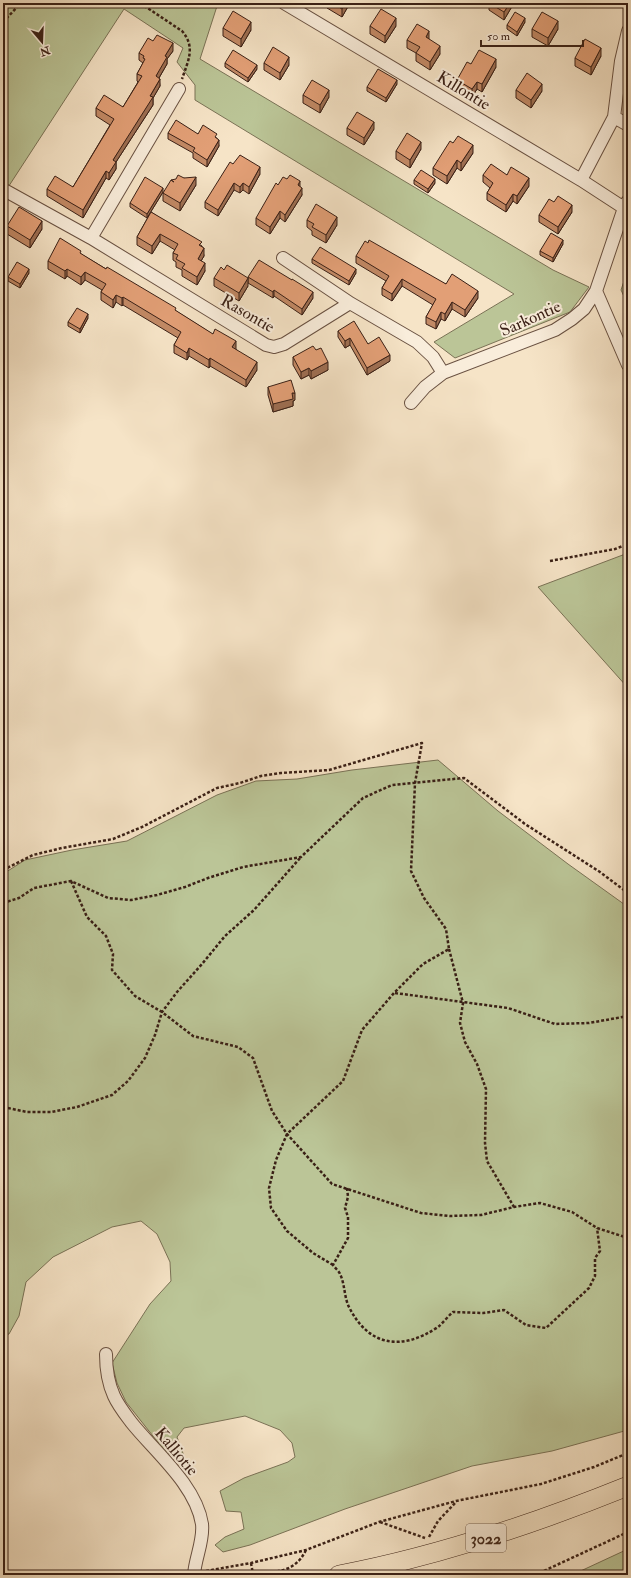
<svg xmlns="http://www.w3.org/2000/svg" width="631" height="1578" viewBox="0 0 631 1578" font-family="'IM FELL Double Pica',serif">
	<style>
		.green { fill: #bbc597; stroke: #7a7256 }
		.lines { fill: none; stroke-linecap: round; stroke-linejoin: round }
		.street-casing { stroke: #695142; stroke-width: 14 }
		.primary-casing { stroke: #3a2016; stroke-width: 20 }
		.path { stroke: #3a2016; stroke-width: 2.5; stroke-dasharray: 3 2; stroke-linecap: butt }
		.street { stroke: #f9eddb; stroke-width: 12 }
		.primary { stroke: #f6e4c7; stroke-width: 19 }
		.wall { fill: #c28965; stroke: #3a2016 }
		.shaded-wall { fill: #9e6f53; stroke: #3a2016 }
		.building { fill: #e29f76; stroke: #3a2016 }
		.labels { text-anchor: middle; stroke-width: 4; stroke-linejoin: round; paint-order: stroke }
		.shield { fill: #f9eddb; stroke: #735e51; stroke-width: 1 }
		.shield-label { font-size: 16px; font-weight: bold; fill: #3a2016 }
		.street-label { font-size: 17px; fill: #3a2016; stroke: #f9eddb }
	</style>
	<rect width="100%" height="100%" fill="#f6e4c7"/>
	<filter id="stains"><feTurbulence type="fractalNoise" baseFrequency=".005" numOctaves="4"/><feColorMatrix values="0 0 0 0 .2 0 0 0 0 .09 0 0 0 0 .02 0 0 0 .5 -.17"/></filter>
	<radialGradient id="worn" r=".72"><stop offset=".6" stop-color="#630" stop-opacity="0"/><stop offset="1" stop-color="#630" stop-opacity=".3"/></radialGradient>
	<path class="green" d="M3 3H218L200 59 553 270 589 287 570 312 455 358 434 342 514 294 195 100V85L177 62 183 48 124 9 3 195Z
		M628 269V305L621 290Z
		M628 553V688L538 587Z
		M438 760 498 811 568 864 628 907V1430L552 1451 472 1466 345 1509 250 1545 223 1552 215 1545 225 1537 244 1529 241 1512 226 1511 220 1491 244 1478 288 1462 295 1457 292 1443 280 1430 245 1416 184 1428 177 1437 184 1456 177 1460 164 1450 126 1402 117 1383 112 1363 150 1304 171 1281 170 1262 157 1234 141 1221 112 1227 53 1257 26 1282 19 1316 9 1334 3 1336V874L25 860 72 850 127 841 217 795 256 781 297 779 352 770Z
		M628 1549V1575H572Z"/>
	<g class="lines">
		<defs>
			<path id="street" d="M284 3 581 180 624 208
				M179 89 91 238 266 345 274 347 284 344 350 303 417 342 433 357 443 373
				M614 117 628 125
				M581 180 614 117 621 61 628 31
				M6 191 91 238
				M283 258 350 303
				M596 291 628 365
				M411 403 425 387 443 373 555 330 572 319 584 309 596 291 624 208 627 202
				M106 1354C106 1369 108 1383 114 1396 118 1405 125 1414 131 1422 154 1451 196 1485 202 1524 204 1541 195 1558 194 1575"/>
			<path id="primary" d="M339 1575C439 1556 534 1524 628 1486"/>
		</defs>
		<use href="#street" class="street-casing"/>
		<use href="#primary" class="primary-casing"/>
		<path class="path" d="M140 3 182 31C196 47 188 61 182 79
			M3 22 21 3
			M550 561 615 549 628 544
			M627 607 628 606
			M3 870 33 855 62 848 113 839 142 827 217 788 240 783 261 776 281 773 329 770 422 743 415 783 411 871 424 898 446 929 449 949 423 964 394 993 362 1030 343 1081 287 1134 276 1160 269 1188 271 1208 287 1231 313 1253 333 1265
			M71 881 87 917 106 936 113 954 112 970 135 996 162 1012 193 1036 238 1047 253 1058 272 1111 287 1134 332 1184 421 1213 450 1216 481 1215 514 1207 540 1203 572 1212 597 1228 628 1238
			M3 903 19 898 34 888 71 881 108 898 131 900 157 895 185 887 208 878 243 867 301 857 363 798 392 785 464 778 525 824 600 872 628 893
			M449 949 463 1003 460 1023 465 1042 477 1064 486 1089 485 1143 487 1161 514 1207
			M395 993 508 1008 555 1024 589 1023 628 1016
			M3 1107 27 1112H51L77 1107 112 1095 128 1081 145 1058 155 1035 162 1012 177 992 202 964 225 936 254 910 301 857
			M347 1188 348 1197 345 1208 348 1217V1238L333 1265C335 1268 339 1271 340 1274 345 1284 344 1297 349 1307 369 1347 402 1351 438 1327 443 1323 448 1316 453 1312L483 1313 504 1310 526 1325 546 1328 589 1288 595 1276V1258L600 1251 597 1228
			M380 1522 425 1538
			M429 1537 438 1521 456 1502
			M251 1563 253 1574C276 1571 294 1574 306 1550
			M434 1570 435 1575
			M206 1571 251 1563 306 1550 379 1522 456 1501 541 1484 594 1467 628 1453
			M535 1575 628 1532"/>
		<use href="#street" class="street"/>
		<use href="#primary" class="primary"/>
	</g>
	<path class="wall" d="M327 3H350L342 17 327 8Z
		M489 3H514L504 20 489 10Z
		M525 22 517 36 507 29V25Z
		M370 26H396L385 43 370 34Z
		M223 28 251 30 241 47 223 36Z
		M532 29H558L548 46 532 37Z
		M429 39 440 54 430 70 416 61V53L407 48V40Z
		M153 41 173 51 167 59V64L159 78 160 86 153 98V105L116 162V169L109 180 106 178 83 218 47 196V189L73 187 110 125 96 116V108L123 107 138 82 137 81V74L143 63 139 60V53Z
		M601 56 591 75 575 66V58Z
		M225 63 257 69 248 82 225 67Z
		M264 63 289 65 280 80 264 70Z
		M471 64 496 67 482 92 477 89 472 97 457 88V80Z
		M397 84 386 102 367 91V87Z
		M516 90 542 91 531 108 516 98Z
		M303 95 329 97 320 113 303 103Z
		M347 128 374 129 364 145 347 135Z
		M168 133 198 134 217 138 219 146 207 167 193 158V153L168 139Z
		M453 143 473 153 461 171 457 168 447 184 433 175V168Z
		M421 149 410 168 396 159V151Z
		M233 164 260 174 249 194 243 190 240 193 234 190 218 216 205 208V202Z
		M483 175H507L529 186 517 204 513 201 506 212 487 200V193L490 188 483 182Z
		M184 178 196 185 180 211 163 201V193Z
		M414 180 435 183 428 193 414 184Z
		M300 187 302 195 285 222 280 218 270 234 256 225V218Z
		M163 192 147 218 130 207V203Z
		M151 212 202 246 204 256 201 261 205 271 197 285 182 276V270L176 267V262L173 260V253L175 250 160 241 152 254 137 245V237Z
		M572 212 558 234 539 222V215Z
		M307 220 337 225 326 243 312 235V231L307 227Z
		M7 226 42 229 30 248 7 234Z
		M563 244 553 262 540 255V251Z
		M81 254 176 311 236 349 257 370 246 387 210 366 209 368 189 356 187 360 174 353V345L178 338 123 305 122 306 116 302 113 308 101 300V292L102 290 85 280 81 285 67 276 65 279 48 269V261Z
		M356 256 446 284 478 298 465 317 452 309 445 321 441 319 436 329 426 324V317L433 305 402 286 392 301 382 295V288L386 281 356 263Z
		M312 259 356 273 349 285 312 263Z
		M29 273 20 288 8 281V277Z
		M248 277 313 298 302 315 274 296 273 298 248 283Z
		M214 278 248 286 239 301 214 286Z
		M88 318 80 333 68 326V322Z
		M338 331 368 344 390 361 367 375 350 345 345 348 338 337Z
		M316 350 328 370 311 379 309 375 301 379 293 365V357Z
		M268 387 295 400 293 401V406L273 412 268 395Z"/>
	<path class="shaded-wall" d="M345 3H350L342 17V9Z
		M510 3H514L504 20V12Z
		M396 18V26L385 43V36Z
		M525 18V22L517 36V32Z
		M558 21V29L548 46V38Z
		M251 22V30L241 47V39Z
		M429 31V39L426 37Z
		M173 43V51L167 59V64L156 83V76L165 56Z
		M440 46V54L430 70V62Z
		M601 48V56L591 75V67Z
		M289 57V65L280 80V73Z
		M496 59V67L482 92V84Z
		M257 65V69L248 82V78Z
		M160 79V86L153 98V105L116 162V169L109 180V173L113 160Z
		M397 80V84L386 102V98Z
		M477 82V89L472 97V89Z
		M542 84V91L531 108V100Z
		M329 90V97L320 113V105Z
		M374 122V129L364 145V138Z
		M219 140V146L207 167V160Z
		M421 142V149L410 168V160Z
		M473 145V153L461 171V163Z
		M457 160V168L447 184V176Z
		M260 167V174L249 194V187Z
		M106 171V178L83 218V210Z
		M196 177V185L180 211V203Z
		M529 178V186L517 204V196Z
		M435 179V183L428 193V189Z
		M300 181V188L298 185Z
		M234 183V190L218 216V210Z
		M243 183V190L240 193V187Z
		M163 188V192L147 218V214Z
		M302 188V195L285 222V215Z
		M513 194V201L506 212V205Z
		M572 205V212L558 234V227Z
		M280 211V218L270 234V227Z
		M337 217V225L326 243V235Z
		M42 221V229L30 248V240Z
		M160 234V241L152 254V246Z
		M563 240V244L553 262V258Z
		M204 248V256L198 266V259Z
		M205 263V271L197 285V277Z
		M29 269V273L20 288V284Z
		M67 269V276L65 279V271Z
		M356 269V273L349 285V281Z
		M85 272V280L81 285V277Z
		M248 278V286L239 301V293Z
		M402 279V286L392 301V294Z
		M274 290V296L273 298V292Z
		M478 291V298L465 317V310Z
		M313 292V298L302 315V309Z
		M116 295V302L113 308V300Z
		M123 297V305L122 306V298Z
		M452 302V309L445 321V314Z
		M441 312V319L436 329V322Z
		M88 314V318L80 333V329Z
		M350 338V345L345 348V341Z
		M236 341V349L232 355V347Z
		M189 348V356L187 360V353Z
		M390 355V361L367 375V368Z
		M210 358V366L209 368V360Z
		M257 362V370L246 387V380Z
		M328 362V370L311 379V371Z
		M309 368V375L301 379V372Z
		M292 393H295V400L293 401V406L273 412V404Z"/>
	<path class="building" d="M332 3H345L342 9Z
		M489 3H510L504 12Z
		M381 9 396 18 385 36 370 26Z
		M233 11 251 22 241 39 223 28Z
		M515 12 525 18 517 32 507 25Z
		M542 12 558 21 548 38 532 29Z
		M417 24 429 31 426 37 440 46 430 62 416 53 420 47 407 40Z
		M157 35 173 43 165 56 167 57 156 76 160 79 150 96 153 97 113 160 116 162 109 173 106 171 83 210 47 189 55 176 73 187 114 119 96 108 104 95 123 107 142 76 137 74 145 59 143 58 144 56 139 53 148 38 153 41Z
		M585 39 601 48 591 67 575 58Z
		M273 47 289 57 280 73 264 63Z
		M233 50 257 65 248 78 225 63Z
		M479 50 496 59 482 84 477 82 472 89 457 80 467 62 471 64Z
		M378 69 397 80 386 98 367 87Z
		M527 73 542 84 531 100 516 90Z
		M312 80 329 90 320 105 303 95Z
		M357 112 374 122 364 138 347 128Z
		M176 120 198 134 203 125 217 134 215 137 219 140 207 160 193 151 195 148 168 133Z
		M407 133 421 142 410 160 396 151Z
		M458 136 473 145 461 163 457 160 447 176 433 168 450 141 453 143Z
		M240 155 260 167 249 187 243 183 240 187 234 183 218 210 205 202 230 162 233 164Z
		M491 164 507 175 511 167 529 178 517 196 513 194 506 205 487 193 493 183 483 175Z
		M421 170 435 179 428 189 414 180Z
		M178 175 184 178 196 177 180 203 163 193 171 180 174 182 171 180 176 179Z
		M290 175 300 181 298 185 302 188 285 215 280 211 270 227 256 218 276 183 278 185 283 177 287 179Z
		M145 177 163 188 147 214 130 203Z
		M558 196 572 205 558 227 539 215 549 199 554 202Z
		M316 204 337 217 326 235 312 227 314 224 307 220Z
		M19 207 42 221 30 240 7 226Z
		M151 212 202 242 199 245 204 248 198 259 205 263 197 277 182 268 185 264 176 259 178 255 173 253 178 244 160 234 152 246 137 237Z
		M551 233 563 240 553 258 540 251Z
		M60 238 81 251 80 253 106 269 107 267 176 308 175 310 213 334 215 329 236 341 232 347 257 362 246 380 210 358 209 360 189 348 187 353 174 345 181 332 123 297 122 298 116 295 113 300 101 292 106 284 85 272 81 277 67 269 65 271 48 261Z
		M369 240 446 284 452 274 478 291 465 310 452 302 445 314 441 312 436 322 426 317 436 299 402 279 392 294 382 288 389 276 356 256 365 241 368 243Z
		M320 247 356 269 349 281 312 259Z
		M259 260 292 280V279L313 292 302 309 274 290 273 292 248 277Z
		M17 262 29 269 20 284 8 277Z
		M227 265 248 278 239 293 214 278 221 267 224 270Z
		M77 308 88 314 80 329 68 322Z
		M354 321 368 344 379 337 390 355 367 368 350 338 345 341 338 331Z
		M313 346 316 350 321 348 328 362 311 371 309 368 301 372 293 357Z
		M291 380 295 393H292L293 399 273 404 268 387Z"/>
	<g class="labels">
		<rect class="shield" x="466" y="1524" width="40" height="28" rx="3"/>
		<g class="shield-label">
			<text x="486" y="1544">3022</text>
		</g>
		<g class="street-label">
			<text transform="translate(464 90) rotate(31)" y="6">Killontie</text>
			<text transform="translate(248 313) rotate(30)" y="6">Rasontie</text>
			<text transform="translate(530 318) rotate(-24)" y="6">Sarkontie</text>
			<text transform="translate(177 1451) rotate(50)" y="6">Kalliotie</text>
		</g>
	</g>
	<rect width="631" height="1578" fill="none" stroke="#f6e4c7" stroke-width="16"/>
	<rect x="4" y="4" width="623" height="1570" fill="none" stroke="#3a2016" stroke-width="2"/>
	<rect x="8" y="8" width="615" height="1562" fill="none" stroke="#3a2016"/>
	<g transform="translate(42 42) rotate(161)" stroke="#f9eddb" stroke-width="3" paint-order="stroke">
	<path d="M0-3L7 15L0 10L-7 15Z" fill="#3a2016"/>
	<text y="-6" font-size="11" font-weight="bold" text-anchor="middle" fill="#3a2016">N</text>
	</g>
	<path d="M481 40v6h102v-6" fill="none" stroke="#3a2016" stroke-width="2"/>
	<text x="487" y="40" font-size="12" fill="#3a2016" stroke="#f9eddb" stroke-width="3" paint-order="stroke">50 m</text>
	<rect width="100%" height="100%" filter="url(#stains)"/>
	<rect width="100%" height="100%" fill="url(#worn)"/>
</svg>
